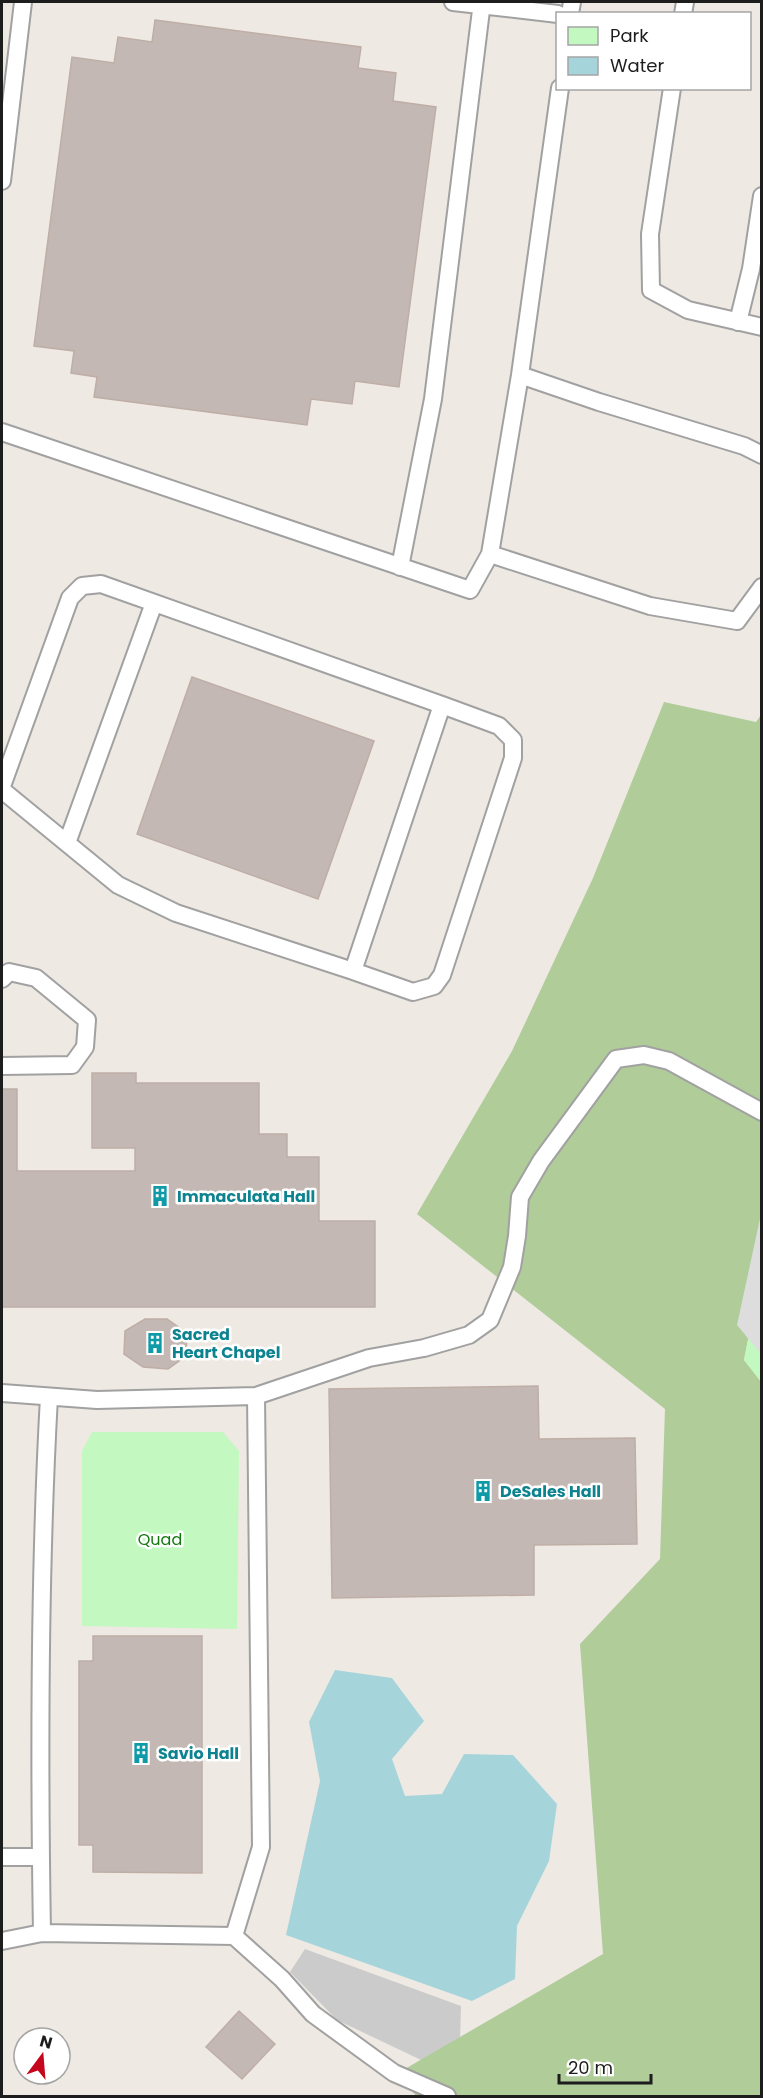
<svg xmlns="http://www.w3.org/2000/svg" width="763" height="2098" viewBox="0 0 763 2098" font-family="Poppins,sans-serif">
	<style>
		.religious { fill: #cbcbcb }
		.forest { fill: #afcc99 }
		.park { fill: #c3f8c1 }
		.parking { fill: #ddd }
		.water { fill: #a5d5db }
		.building { fill: #c3b8b3; stroke: #bfaea6; stroke-width: 1.5 }
		.lines { fill: none; stroke-linecap: round; stroke-linejoin: round }
		.lane-casing { stroke: #a1a1a1; stroke-width: 20 }
		.lane { stroke: #fff; stroke-width: 16 }
		.labels { text-anchor: middle; stroke-width: 5; stroke-linejoin: round; paint-order: stroke }
		.culture-label { font-size: 16px; font-weight: bold; fill: #0d838f; stroke: #fff; text-anchor: start }
		.park-label { font-size: 16px; fill: #12780e; stroke: #fff }
	</style>
	<rect width="100%" height="100%" fill="#eee9e3"/>
	<path class="religious" d="M305 1949 461 2006 459 2078 337 2020 290 1972Z"/>
	<path class="forest" d="M664 702 756 722 761 715 762 1271 744 1360 762 1382 761 2096H416L398 2073 603 1954 580 1644 660 1559 665 1409 417 1214 512 1051 593 878Z"/>
	<path class="park" d="M761 1271V1382L744 1360Z
		M92 1432H223L239 1451 237 1629 82 1626V1451Z"/>
	<path class="parking" d="M761 1214 762 1354H761L737 1325Z"/>
	<path class="water" d="M335 1670 392 1678 424 1721 392 1759 405 1796 442 1794 464 1754 513 1755 557 1804 549 1861 517 1926 515 1979 472 2001 286 1935 320 1781 309 1722Z"/>
	<path class="building" d="M155 20 361 47 358 68 396 73 393 101 436 107 399 387 355 381 352 404 311 399 307 425 94 397 97 377 71 373 74 351 34 346 72 57 114 63 118 37 152 42Z
		M192 677 374 741 318 899 137 834Z
		M92 1073H136V1083H259V1134H287V1157H319V1221H375V1307H2V1089H17V1171H135V1148H92Z
		M145 1319H167L187 1333 186 1356 168 1369 143 1367 124 1354 125 1331Z
		M538 1386 539 1439 635 1438 637 1544 534 1545V1595L332 1598 329 1389Z
		M93 1636H202V1873L93 1872V1845H79V1661H93Z
		M239 2011 275 2044 242 2079 206 2047Z"/>
	<g class="lines">
		<defs>
			<path id="lane" d="M453 2 558 14
				M570 14 572 2
				M683 14 685 2
				M672 88 650 234 651 290 688 310 762 327
				M2 181 23 2
				M738 322 751 269 762 196
				M520 375 599 402 744 446 762 455
				M2 432 470 590 490 554 520 375 560 88
				M490 554 650 606 737 621 762 587
				M400 567 433 399 482 2
				M2 786 70 598 82 586 101 584 442 705 353 971 176 913 118 885 2 790
				M67 843 154 603
				M353 971 413 992 434 986 442 975 513 758V740L499 726 442 705
				M2 979 9 972 36 978 87 1020 85 1047 72 1065 2 1066
				M2 1393 97 1400 256 1396 369 1358 424 1348 469 1335 490 1320 512 1267 517 1236 520 1197 541 1161 616 1059 644 1055 669 1061 762 1112
				M2 1857H41
				M42 1933C39 1754 39 1575 49 1397
				M234 1936 261 1847 256 1396
				M2 1941 42 1933 234 1936 282 1979 313 2014 394 2073 447 2096"/>
		</defs>
		<use href="#lane" class="lane-casing"/>
		<use href="#lane" class="lane"/>
	</g>
	<defs>
		<symbol id="building-bare" viewBox="-9 -9 18 18"><path d="M-4-6H4V6H1V3H-1V6H-4ZM-2.5-4.3h1.7v1.8h-1.7ZM.8-4.3h1.7v1.8H.8ZM-2.5-1h1.7V.8h-1.7ZM.8-1h1.7V.8H.8Z" fill="#0f9aa8" stroke="#fff" stroke-width="2.5" paint-order="stroke"/></symbol>
	</defs>
	<g fill-rule="evenodd">
		<use href="#building-bare" x="145" y="1181" width="30" height="30"/>
		<use href="#building-bare" x="140" y="1328" width="30" height="30"/>
		<use href="#building-bare" x="468" y="1476" width="30" height="30"/>
		<use href="#building-bare" x="126" y="1738" width="30" height="30"/>
	</g>
	<g class="labels">
		<g class="culture-label">
			<text x="177" y="1202">Immaculata Hall</text>
			<text x="172" y="1340">Sacred<tspan x="172" dy="18">Heart Chapel</tspan></text>
			<text x="500" y="1497">DeSales Hall</text>
			<text x="158" y="1759">Savio Hall</text>
		</g>
		<g class="park-label">
			<text x="160" y="1545">Quad</text>
		</g>
	</g>
	<rect width="763" height="2098" fill="none" stroke="#1d1d1d" stroke-width="6"/>
	<rect x="556" y="12" width="195" height="78" fill="#ffffff" stroke="#a5a5a5" stroke-width="1.5"/>
	<rect x="568" y="27" width="30" height="18" fill="#c3f8c1" stroke="#a5a5a5" stroke-width="1.5"/>
	<text x="610" y="42" font-size="18" fill="#1d1d1d">Park</text>
	<rect x="568" y="57" width="30" height="18" fill="#a5d5db" stroke="#a5a5a5" stroke-width="1.5"/>
	<text x="610" y="72" font-size="18" fill="#1d1d1d">Water</text>
	<g transform="translate(42 2056) rotate(16)"><circle r="28" fill="#ffffff" stroke="#a5a5a5" stroke-width="1.5"/>
	<path d="M0-4.5L10 22L0 15L-10 22Z" fill="#c5061d"/>
	<text y="-9" font-size="16" font-weight="bold" text-anchor="middle" fill="#1d1d1d">N</text>
	</g>
	<path d="M559 2074v9h92v-9" fill="none" stroke="#1d1d1d" stroke-width="3"/>
	<text x="568" y="2074" font-size="18" fill="#1d1d1d" stroke="#ffffff" stroke-width="4.5" paint-order="stroke">20 m</text>
</svg>
